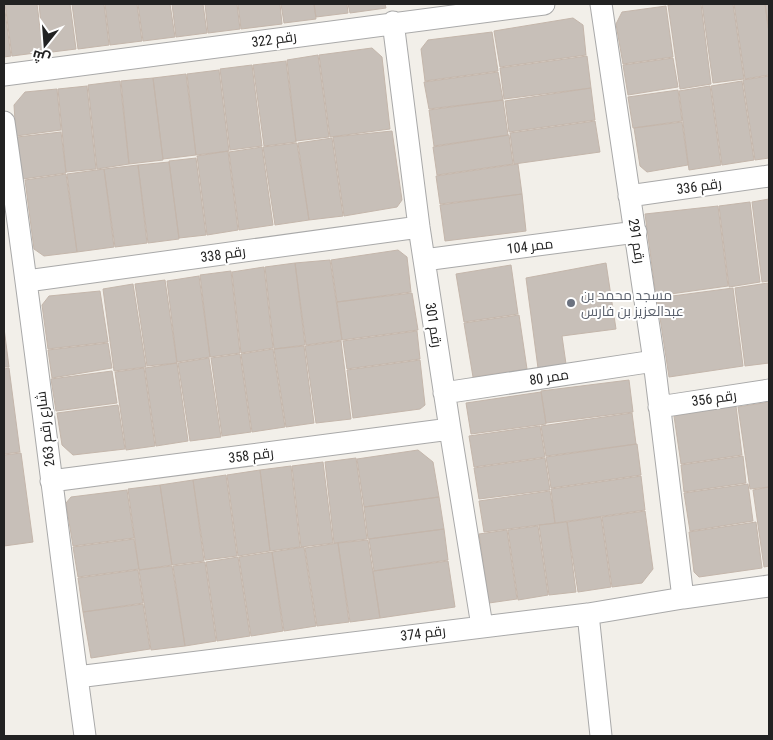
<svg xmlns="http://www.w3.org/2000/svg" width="773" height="740" viewBox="0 0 773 740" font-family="'Roboto Condensed',Cairo,sans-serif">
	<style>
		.building { fill: #c7bfb8; stroke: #c4b6ab }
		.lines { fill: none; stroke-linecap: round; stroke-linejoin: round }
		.street-casing { stroke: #a9a9a9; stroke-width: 23 }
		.street { stroke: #fff; stroke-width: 21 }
		.worship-dot { fill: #6b7280; stroke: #fff; stroke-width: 2 }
		.labels { text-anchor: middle; stroke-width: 4; stroke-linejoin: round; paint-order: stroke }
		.street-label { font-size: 14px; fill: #222; stroke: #fff }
		.worship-label { font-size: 14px; fill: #5b616d; stroke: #fff; text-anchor: start }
	</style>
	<rect width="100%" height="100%" fill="#f2efe9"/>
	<path class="building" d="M4 4 11 56 4 57Z
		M5 4H37L43 52 12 56Z
		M39 4H70L76 49 44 53Z
		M72 4H104L109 45 78 49Z
		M105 4H137L142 41 110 45Z
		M138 4H170L175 37 143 41Z
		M172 4H203L207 33 176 37Z
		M205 4H237L240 29 208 33Z
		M238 4H280L282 24 241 29Z
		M281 4H314L316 19 284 23Z
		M314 4H347L348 13 316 17Z
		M348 4H385L386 8 350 13Z
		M678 4H701L711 84 680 89 668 5Z
		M702 4H733L744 79 713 83Z
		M734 4H765L769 34V75L745 79Z
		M765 4H769V31Z
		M666 6 673 57 623 64 616 24 622 12Z
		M573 18 583 25 586 55 500 67 494 31Z
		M492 32 498 71 425 81 421 49 428 40Z
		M372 48 382 57 390 129 330 137 319 55Z
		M318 55 329 137 296 141 287 60Z
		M587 56 591 88 504 99 500 68Z
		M673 58 678 87 628 95 623 65Z
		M286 61 296 142 264 146 253 65Z
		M252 65 262 146 230 150 220 69Z
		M219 70 229 151 196 155 187 74Z
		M498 72 503 100 429 109 424 82Z
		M186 74 196 155 163 159 153 78Z
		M769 76V158L755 160 743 80Z
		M153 78 163 160 129 164 121 81Z
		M120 81 129 164 97 169 88 85Z
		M742 81 754 160 722 165 711 86Z
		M87 86 96 169 66 172 58 89Z
		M710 86 721 165 689 170 679 91Z
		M591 88 595 120 509 132 505 101Z
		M57 89 61 130 16 136 14 105 25 92Z
		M678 90 682 121 633 128 628 97Z
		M503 100 508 135 434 146 429 110Z
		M595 121 600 152 514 164 510 133Z
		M682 122 688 165 647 172 640 166 634 128Z
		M392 131 402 200 397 207 344 216 333 137Z
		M61 132 66 173 23 179 17 137Z
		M509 135 513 164 437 175 433 147Z
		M332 138 343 216 309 220 298 143Z
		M297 143 309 220 275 225 263 147Z
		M262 147 273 225 239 230 229 152Z
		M228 151 238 230 207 235 197 156Z
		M196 158 206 235 179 238 169 161Z
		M169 162 179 239 148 243 138 165Z
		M518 164 522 194 440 204 436 176Z
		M138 165 147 243 115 247 104 169Z
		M104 169 114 247 77 252 67 174Z
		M66 174 77 252 44 256 34 249 25 180Z
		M522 194 526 231 445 241 440 205Z
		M769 199V281L762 282 752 202Z
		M750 202 760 282 729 287 719 206Z
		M718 206 728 286 656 296 645 214Z
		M398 250 407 257 411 292 337 302 331 260Z
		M330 260 342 340 306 345 295 263Z
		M295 263 305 345 274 349 265 267Z
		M606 263 616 329 562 336 566 364 538 368 526 278Z
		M511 265 518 314 464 322 456 274Z
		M264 267 273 348 241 353 232 272Z
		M231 271 240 353 210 357 200 275Z
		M199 276 210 357 177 362 167 281Z
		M165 280 177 363 147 366 135 284Z
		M768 283 769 363 745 366 735 288Z
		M133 284 146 367 114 371 103 289Z
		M733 288 743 366 669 377 657 298Z
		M100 291 108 342 48 349 42 305 49 296Z
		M412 293 418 330 342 340 337 302Z
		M519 315 527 369 473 377 464 323Z
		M4 328 9 367H4Z
		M417 331 420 359 347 369 343 341Z
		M341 341 351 419 316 423 305 346Z
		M108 343 112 368 52 378 48 350Z
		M304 346 314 423 286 427 274 349Z
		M273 349 285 427 252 432 241 354Z
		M240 354 251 432 222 436 211 358Z
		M209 358 221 437 190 441 178 363Z
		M420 360 425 405 420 409 353 418 347 370Z
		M177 363 188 441 156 446 145 368Z
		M9 368 20 452 4 454V369Z
		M144 368 155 446 126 450 115 372Z
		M112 371 117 403 56 411 51 379Z
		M629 380 633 412 546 423 541 391Z
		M541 392 546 424 471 434 466 403Z
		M769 402V487L750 489 738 407Z
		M118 405 125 449 73 455 62 445 57 413Z
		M736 406 742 455 681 464 674 416Z
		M632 413 636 444 546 456 541 426Z
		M540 426 545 457 474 467 469 436Z
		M637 444 641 475 551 488 546 457Z
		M418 450 433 462 439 497 364 507 357 459Z
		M21 453 33 542 4 546V455Z
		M743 456 746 483 684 492 681 465Z
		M356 458 367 539 334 543 325 462Z
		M545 458 550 490 479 499 474 468Z
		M323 462 333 543 301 547 292 466Z
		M291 466 300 547 270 551 260 470Z
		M260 470 270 551 238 556 227 475Z
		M226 475 237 556 205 560 193 480Z
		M641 476 645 510 555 523 551 489Z
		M193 480 204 561 172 565 160 485Z
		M748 484 753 521 690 531 684 493Z
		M160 485 172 565 139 570 128 489Z
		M769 487V566L764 567 753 490Z
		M127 490 134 538 73 546 66 503 71 497Z
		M550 491 555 523 484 532 479 501Z
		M439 497 444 529 368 539 364 507Z
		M645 511 653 569 642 583 612 587 602 517Z
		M601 517 611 587 578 592 567 522Z
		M567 522 576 592 549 595 539 525Z
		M756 522 762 568 699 577 694 572 689 532Z
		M538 526 548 595 518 600 508 530Z
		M444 529 448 560 374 571 369 539Z
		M507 530 517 599 489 603 479 534Z
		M134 539 139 569 78 577 73 547Z
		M368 540 380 618 350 622 338 543Z
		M338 543 349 622 317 626 305 548Z
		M304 547 316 626 284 631 272 552Z
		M272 552 283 631 251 636 239 557Z
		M238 557 250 636 217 641 206 562Z
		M448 561 455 607 380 618 373 571Z
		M205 562 216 641 185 646 173 566Z
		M172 566 185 646 151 650 139 570Z
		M138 570 143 603 83 612 78 578Z
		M143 604 150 649 91 658 83 612Z"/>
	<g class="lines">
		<defs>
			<path id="street" d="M601 4 654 361 683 598
				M393 22 419 227 450 429 482 626
				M4 75 544 4
				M4 122C34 327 57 532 85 736
				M629 196 769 176
				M424 260 636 232
				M27 281 419 227
				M444 393 654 361
				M659 407 769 390
				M51 481 450 429
				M588 614 601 736
				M77 677 588 614 683 598 769 586"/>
		</defs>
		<use href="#street" class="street-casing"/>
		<use href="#street" class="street"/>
	</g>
	<circle class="worship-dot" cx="571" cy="303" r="5"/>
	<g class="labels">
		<g class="street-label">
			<text transform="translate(274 39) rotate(-8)" y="5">رقم 322</text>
			<text transform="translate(699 186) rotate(-8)" y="5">رقم 336</text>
			<text transform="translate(637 241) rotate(81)" y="5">رقم 291</text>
			<text transform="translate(530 246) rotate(-7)" y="5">ممر 104</text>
			<text transform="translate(223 254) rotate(-8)" y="5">رقم 338</text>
			<text transform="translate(434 325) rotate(81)" y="5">رقم 301</text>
			<text transform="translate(549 377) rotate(-9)" y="5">ممر 80</text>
			<text transform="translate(714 398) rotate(-8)" y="5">رقم 356</text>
			<text transform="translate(45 429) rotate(-97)" y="5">شارع رقم 263</text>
			<text transform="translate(251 455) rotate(-7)" y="5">رقم 358</text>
			<text transform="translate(423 633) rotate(-7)" y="5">رقم 374</text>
		</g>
		<g class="worship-label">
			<text x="581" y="300">مسجد محمد بن<tspan x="581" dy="16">عبدالعزيز بن فارس</tspan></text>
		</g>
	</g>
	<rect width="773" height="740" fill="none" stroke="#222222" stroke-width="10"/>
	<g transform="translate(45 45) rotate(197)" stroke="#ffffff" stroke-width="4" paint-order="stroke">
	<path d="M0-4L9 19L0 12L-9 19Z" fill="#222222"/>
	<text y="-8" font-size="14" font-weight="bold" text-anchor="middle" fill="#222222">ش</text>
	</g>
</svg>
